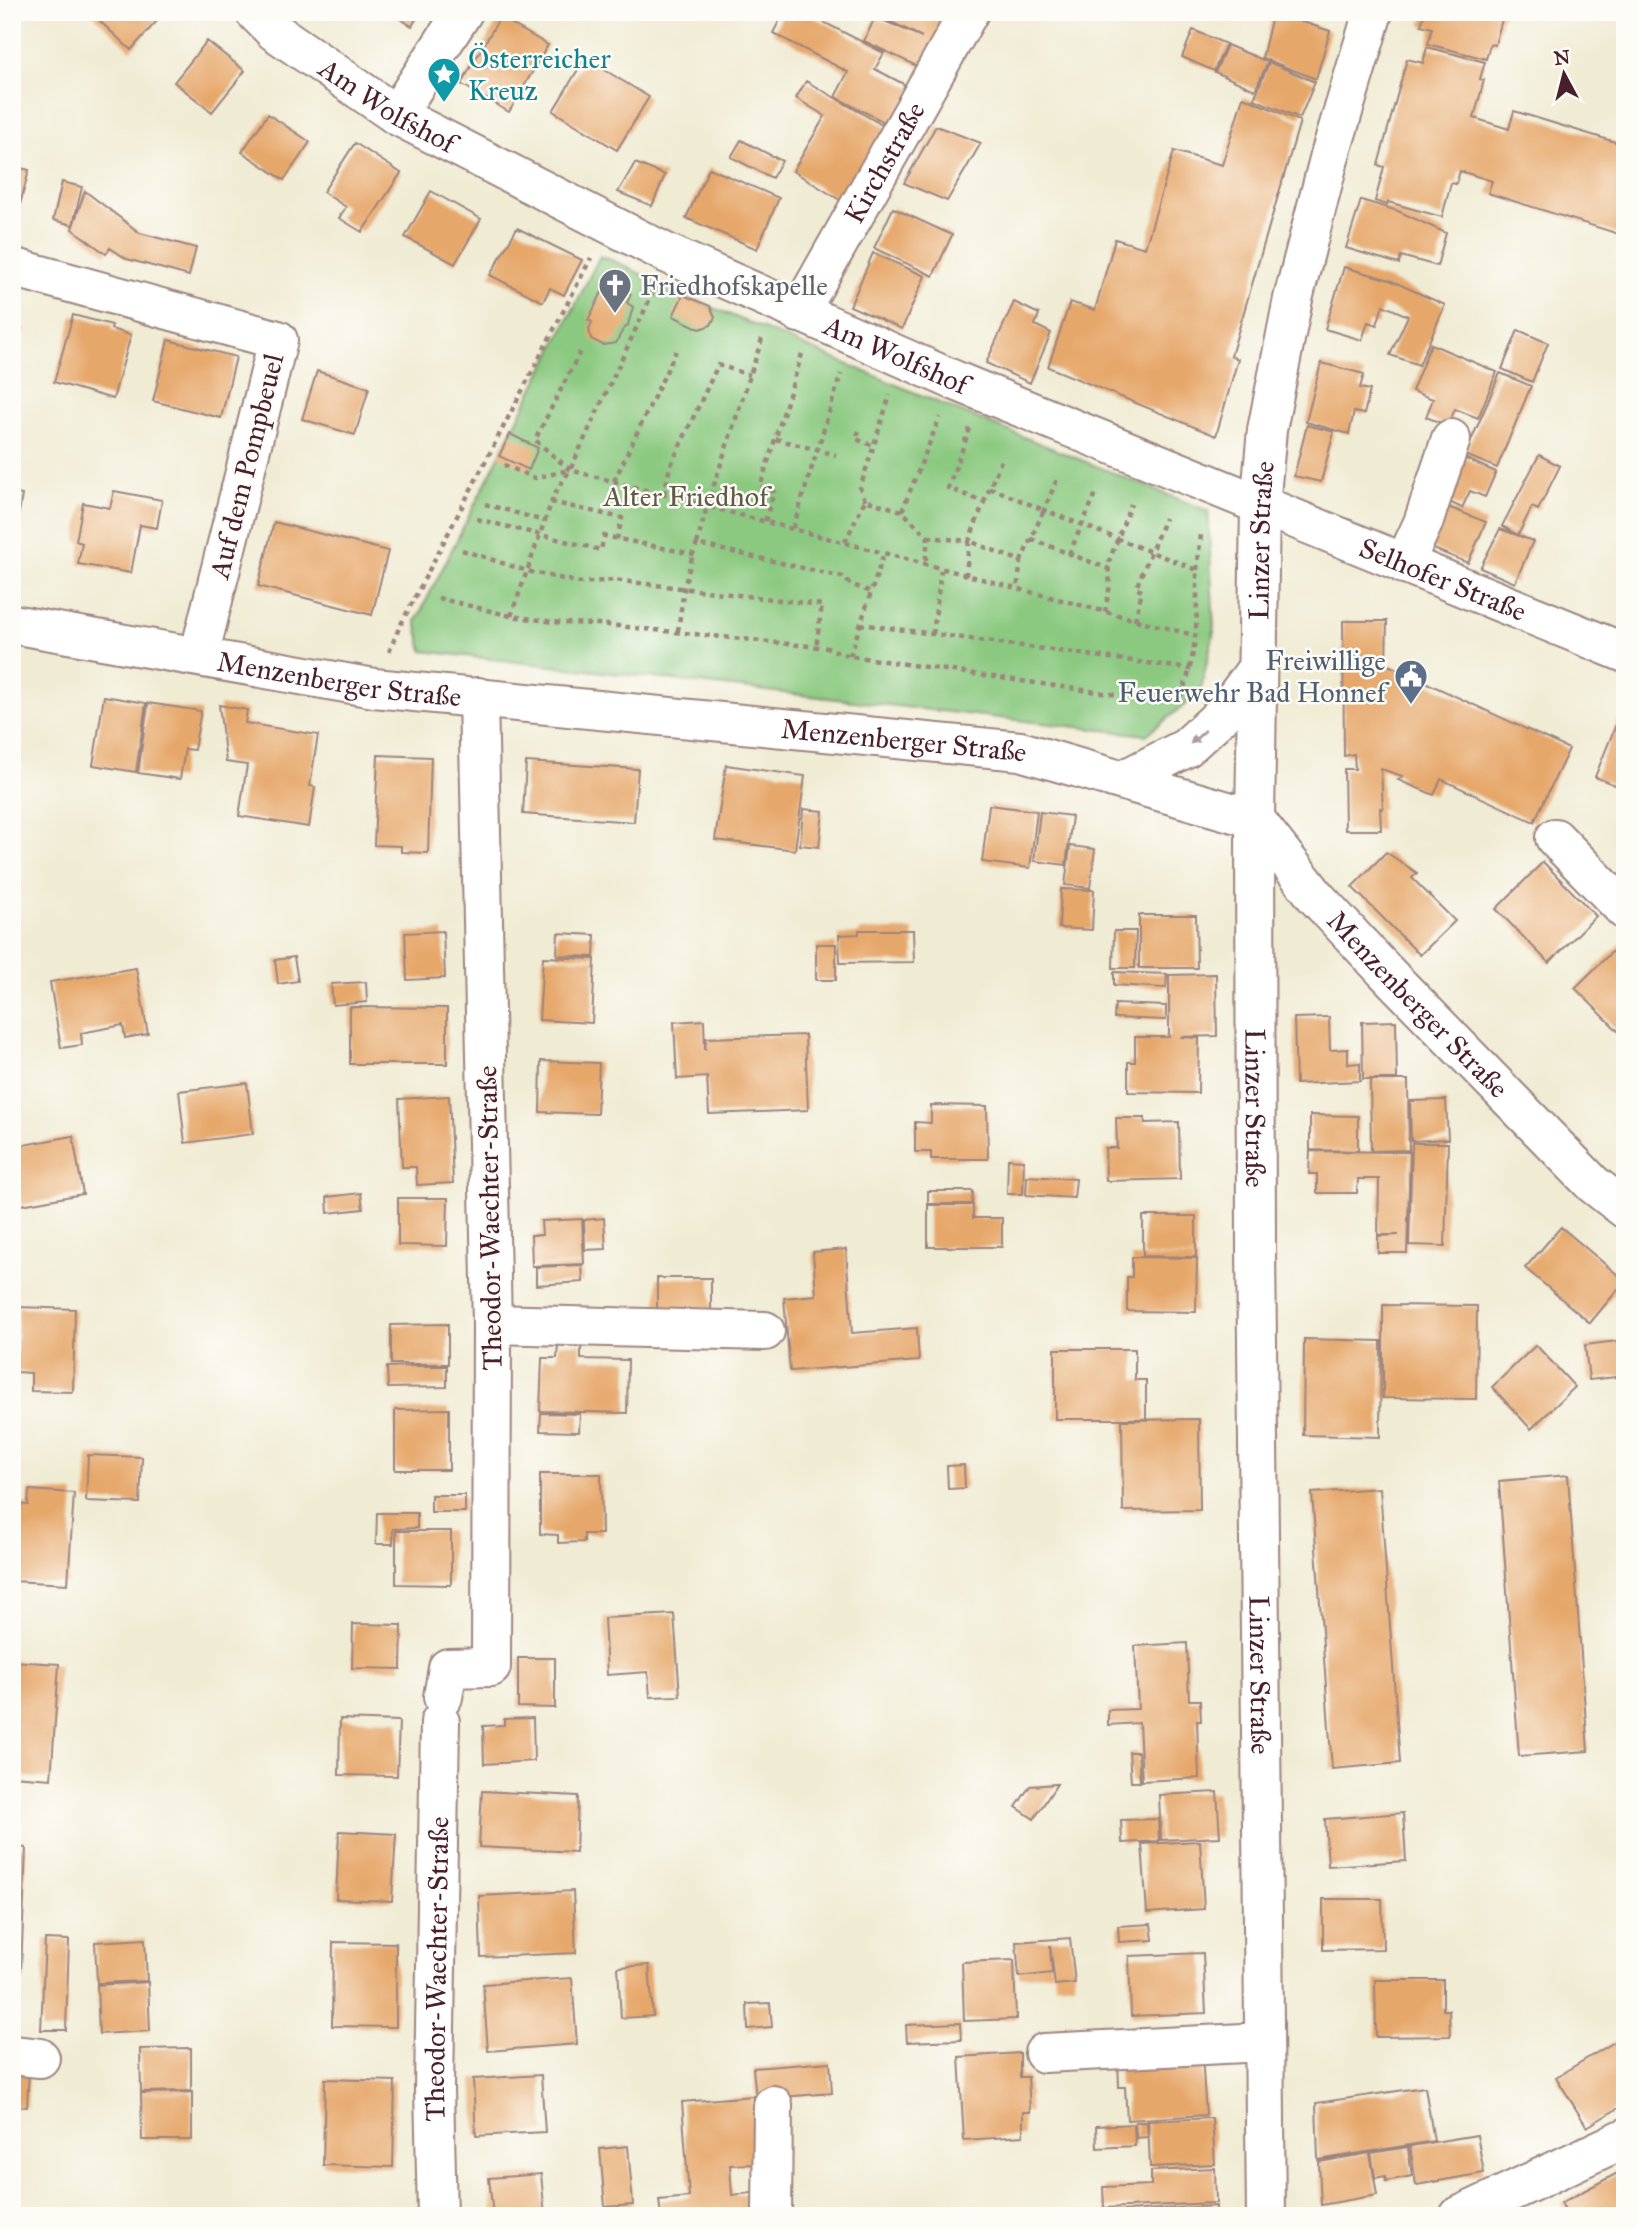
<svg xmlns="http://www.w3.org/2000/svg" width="1637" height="2228" viewBox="0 0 1637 2228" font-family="'IM FELL Great Primer',serif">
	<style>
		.green { fill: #8bc980; stroke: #6a7456; stroke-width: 2 }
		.building { fill: #e6a76b }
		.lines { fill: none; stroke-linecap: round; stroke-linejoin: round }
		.minor-casing { stroke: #9d857f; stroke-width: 42 }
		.major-casing { stroke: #9d857f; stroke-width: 42 }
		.path { stroke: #9d857f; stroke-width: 4.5; stroke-dasharray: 5 5; stroke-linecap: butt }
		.minor { stroke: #fff; stroke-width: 38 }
		.major { stroke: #fff; stroke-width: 38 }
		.oneway { fill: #ae9aa0 }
		.labels { text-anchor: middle; stroke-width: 5; stroke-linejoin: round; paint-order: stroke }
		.culture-label { font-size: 28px; fill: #0d838f; stroke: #fdfcf7; text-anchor: start }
		.street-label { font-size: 28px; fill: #4a1f2b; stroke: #fdfcf7 }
		.worship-label { font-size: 28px; fill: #5b616d; stroke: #fdfcf7; text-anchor: start }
		.park-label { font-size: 28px; fill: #615a49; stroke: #fdfcf7 }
		.service-label { font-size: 28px; fill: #4e5e75; stroke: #fdfcf7; text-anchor: end }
	</style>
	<rect width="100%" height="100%" fill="#fdfcf7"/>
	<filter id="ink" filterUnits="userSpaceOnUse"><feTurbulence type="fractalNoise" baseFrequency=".0143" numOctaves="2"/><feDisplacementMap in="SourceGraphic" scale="14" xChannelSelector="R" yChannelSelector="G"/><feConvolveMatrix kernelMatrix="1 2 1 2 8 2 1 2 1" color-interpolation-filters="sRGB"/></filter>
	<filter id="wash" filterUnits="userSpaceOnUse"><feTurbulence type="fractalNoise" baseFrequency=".00686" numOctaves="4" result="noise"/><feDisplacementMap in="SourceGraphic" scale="28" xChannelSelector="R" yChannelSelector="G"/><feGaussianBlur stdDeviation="1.57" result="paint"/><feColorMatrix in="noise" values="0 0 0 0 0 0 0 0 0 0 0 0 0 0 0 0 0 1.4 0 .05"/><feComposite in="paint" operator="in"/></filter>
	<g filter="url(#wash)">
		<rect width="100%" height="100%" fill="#f0ebd3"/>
		<path class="green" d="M600 256C629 265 654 283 683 295L944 405 1208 511 1214 631 1200 693 1146 735 423 651 416 621Z"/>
		<g id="blocks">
			<path class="building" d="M90 12H165L131 50Z
				M389 12H420L412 26Z
				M784 12H804L884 53 875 69 913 89 892 126 835 97 848 72 773 33Z
				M871 12H955L925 70 864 41 875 17 922 37Z
				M1273 12 1330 31 1316 79 1262 58Z
				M1425 12H1504L1495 45 1490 44 1486 59 1428 44 1432 28 1421 25Z
				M500 17 548 45 509 112 461 84Z
				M1193 30 1226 44 1214 71 1182 57Z
				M207 41 245 71 212 112 174 82Z
				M1227 45 1268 62 1255 90 1215 72Z
				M1427 47 1485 62 1480 79 1484 80 1474 118 1509 129 1514 111 1625 145V236L1488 193 1492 181 1460 171 1456 184 1451 183 1442 217 1388 202 1387 205 1375 201 1384 167 1378 165 1407 59 1423 63Z
				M585 58 649 97 617 150 553 111Z
				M1269 62 1315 82 1300 118 1254 99Z
				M806 81 889 129 843 202 793 171 825 116 796 98Z
				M1243 97 1300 121 1231 356 1238 359 1216 436 1048 367 1070 302 1095 310 1115 239 1145 248 1174 151 1222 165Z
				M268 114 310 142 284 180 242 152Z
				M936 126 981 143 947 201 904 183Z
				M741 140 782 161 772 178 731 157Z
				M355 143 401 173 362 232 339 218 346 207 323 192Z
				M635 163 665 175 652 206 618 192Z
				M12 166 29 170 17 216 12 215Z
				M709 168 779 198 757 249 686 218Z
				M62 182 82 187 73 225 53 220Z
				M85 191 140 233 196 248 189 276 127 259 110 248 106 254 72 229Z
				M431 191 481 219 455 264 405 237Z
				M1361 200 1398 211 1446 233 1437 266 1401 256 1399 264 1346 248Z
				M893 208 952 235 933 276 874 248Z
				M517 228 582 260 564 295 550 288 543 302 490 275Z
				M873 253 925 276 902 329 850 306Z
				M1344 267 1390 280 1445 305 1419 365 1390 355 1408 316 1383 305 1377 325 1368 322 1362 340 1325 329Z
				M613 285 631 294 627 303 633 307 628 325 622 331 616 343 603 345 591 339 589 329 592 322 588 320 602 292 608 294Z
				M683 295 710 306 715 317 711 325 700 329 673 316Z
				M1014 302 1039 314 1035 325 1051 333 1030 383 986 363Z
				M73 315 112 325 111 329 131 335 113 399 54 382Z
				M12 326 22 328 14 357 12 356Z
				M1518 330 1548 343 1532 382 1502 369Z
				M168 340 236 357 221 418 153 401Z
				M1431 344 1497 372 1478 418 1455 409 1448 426 1426 417 1433 399 1412 391Z
				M1321 363 1364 374 1360 388 1370 390 1364 414 1354 412 1349 434 1306 422Z
				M317 371 369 388 355 435 302 419Z
				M1500 373 1531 386 1497 468 1465 455Z
				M1307 425 1334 432 1321 482 1294 476Z
				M510 434 538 448 529 470 499 456Z
				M1539 455 1560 466 1538 510 1532 507 1518 535 1502 526Z
				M1464 458 1496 472 1485 497 1470 491 1462 508 1445 500Z
				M114 491 162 500 157 528 140 525 131 573 78 564 82 543 76 541 83 503 110 508Z
				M12 493 22 495 14 541H12Z
				M1443 505 1486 522 1468 563 1426 546Z
				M274 522 388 551 372 615 258 586Z
				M1500 529 1533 541 1515 583 1480 568Z
				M1343 621H1387L1386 664 1569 749 1534 822 1441 779 1434 795 1398 780 1402 776 1381 769 1383 809 1380 808 1381 830H1345L1344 769H1355L1354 754 1344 756Z
				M104 696 146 703 136 772 93 765Z
				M1625 702V789L1595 777Z
				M148 703 201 711 194 750 185 749 180 779 138 773Z
				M219 705 247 710 245 723 318 735 310 786 315 787 309 827 239 816 247 765 226 762Z
				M378 755 431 757 428 853 401 852V846L374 845Z
				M526 762 638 769 634 822 523 814Z
				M726 765 805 776 795 850 715 840Z
				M989 805 1037 811 1030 868 982 862Z
				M803 809 823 811 819 847 800 845Z
				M1040 812 1072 816 1066 865 1034 861Z
				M1070 846 1095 849 1090 888 1065 885Z
				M1386 852 1417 873 1412 878 1455 921 1420 955 1352 887Z
				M1543 862 1596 916 1549 963 1496 909Z
				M1061 889 1094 890 1092 930 1059 928Z
				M1139 915H1196L1197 968H1139Z
				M859 930H913L914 962 840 963 839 935 859 934Z
				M443 931 445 978 407 980 405 933Z
				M1114 931H1136L1135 968H1113Z
				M558 933 595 935 594 957 557 955Z
				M1622 942 1625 945V1038L1575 988Z
				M816 944H836V980H816Z
				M294 957 298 981 278 984 275 960Z
				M543 957 595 959 592 1023 539 1020Z
				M136 968 148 1034 125 1038 123 1025 81 1033 82 1045 61 1048 50 982Z
				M1114 972 1167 974 1166 988 1114 985Z
				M1216 974 1217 1036 1180 1037 1199 1038 1198 1093 1128 1092V1062H1135V1037H1169V975Z
				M366 982 367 1002 333 1005 331 984Z
				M1115 1004 1166 1006V1020L1114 1018Z
				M350 1007 447 1008V1064H350Z
				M1329 1017 1330 1050 1348 1049V1064L1360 1063V1081L1296 1084 1294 1018Z
				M704 1020 705 1050 706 1038 805 1035 808 1110 709 1114 707 1077 677 1079 674 1022Z
				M1396 1021 1397 1079H1363L1362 1022Z
				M541 1061 599 1063 597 1114 540 1112Z
				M1370 1080H1408L1409 1150 1371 1151Z
				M247 1083 253 1134 185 1143 179 1091Z
				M449 1096 453 1183 417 1185 416 1167H402L399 1099Z
				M1446 1100 1448 1139 1411 1141 1410 1101Z
				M931 1105 987 1106 988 1159H931V1152H915V1122L931 1123Z
				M1310 1115 1358 1116V1151L1310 1150Z
				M1116 1118H1145V1123L1179 1122 1180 1179 1106 1181 1105 1148H1117Z
				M73 1136 83 1194 21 1205 12 1147Z
				M1412 1143H1448L1445 1246 1409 1245Z
				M1310 1151 1410 1152 1407 1253H1378V1236L1399 1235H1378L1379 1179H1358L1357 1193H1317V1174H1309Z
				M1008 1159 1024 1160 1023 1194H1007Z
				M1027 1176 1076 1179 1074 1198 1026 1195Z
				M928 1191H973L972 1204H928Z
				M361 1193 363 1209 328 1213 327 1197Z
				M398 1198H448L447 1246 398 1245Z
				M928 1205H973V1218H1002V1247H928Z
				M1143 1216H1196V1257L1143 1256Z
				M604 1218 606 1249 585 1250 584 1220Z
				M582 1219 584 1264 532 1266 531 1235H542L541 1221Z
				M1561 1227 1625 1281 1590 1323 1525 1268Z
				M846 1249 852 1333 917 1328 919 1361 790 1371 784 1298 816 1295 813 1252Z
				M1132 1257 1197 1258 1196 1312 1127 1311V1277H1132Z
				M582 1265 583 1282 536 1285V1267Z
				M657 1278H711V1313H657Z
				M1383 1305 1477 1306 1476 1399 1383 1398Z
				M18 1307 75 1309 73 1392 31 1391V1373L16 1372Z
				M448 1324V1364H391V1325Z
				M1304 1339 1381 1341 1380 1437 1303 1435Z
				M1625 1340V1376L1589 1380 1585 1345Z
				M558 1344H581V1359L628 1360 627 1413 540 1411 542 1358H557Z
				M1536 1345 1575 1387 1531 1429 1492 1387Z
				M1055 1349H1135V1380H1146V1419H1055Z
				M414 1366H447V1387L388 1388 387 1367Z
				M449 1409V1470H395V1410Z
				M541 1413 580 1414 579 1432 540 1431Z
				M1199 1419 1200 1510 1123 1511 1122 1420Z
				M88 1455 142 1457 140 1503 86 1501Z
				M964 1465 965 1488 948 1489 947 1466Z
				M540 1474H601L602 1534H584V1542L558 1543V1535L540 1534Z
				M1568 1475 1588 1751 1519 1756 1499 1481Z
				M1380 1488 1400 1763 1332 1769 1312 1493Z
				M29 1490 74 1493 68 1584 12 1581V1504L28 1505Z
				M431 1495H465V1512H431Z
				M377 1513H417V1528L393 1529V1544H376Z
				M396 1531H451V1585L396 1584Z
				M674 1614 680 1696 650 1697 648 1672 607 1675 604 1618Z
				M353 1624 402 1625 401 1669 352 1668Z
				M1187 1643 1189 1700H1200L1201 1721H1197L1199 1778 1142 1781 1139 1723 1108 1725V1710L1138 1709 1135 1646Z
				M518 1658H555V1708L518 1707Z
				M12 1661 59 1664 51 1779 12 1776Z
				M533 1718 534 1761 484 1764 483 1726 504 1725V1719Z
				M340 1719 399 1721 397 1776 339 1775Z
				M1129 1752H1138L1140 1782H1131Z
				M1057 1784 1034 1819 1016 1807 1030 1786Z
				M482 1791 578 1796 576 1852 479 1847Z
				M1217 1792 1220 1837 1161 1840 1159 1795Z
				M1403 1813 1406 1861 1328 1866 1325 1819Z
				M1158 1819 1159 1841 1122 1843 1121 1820Z
				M339 1831 396 1834 392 1901 336 1899Z
				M1200 1841 1204 1909 1147 1913 1142 1844Z
				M12 1847 26 1848 21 1971 12 1970Z
				M573 1891 576 1953 481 1957 479 1896Z
				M1323 1899H1382L1383 1949 1323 1950Z
				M1151 1924 1153 1940 1119 1942 1118 1926Z
				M1070 1938 1075 1983 1055 1985 1050 1945 1052 1973 1019 1977 1016 1942Z
				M45 1939 69 1940 66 2030H41Z
				M145 1939 147 1981 97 1983 95 1942Z
				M333 1942 396 1943V2027L332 2026Z
				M1203 1953 1206 2013 1131 2016 1129 1956Z
				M1014 1960 1016 2019 964 2021 962 1962Z
				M649 1965 653 2016 621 2018 618 1967Z
				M572 1978 577 2044 488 2051 483 1984Z
				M1375 1980H1443V2010H1449L1450 2036 1376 2037Z
				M148 1982 150 2031 99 2034 97 1985Z
				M770 2003 772 2027 748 2029 747 2004Z
				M960 2023 961 2040 907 2042 906 2025Z
				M1616 2041 1625 2056V2104L1587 2127 1556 2077Z
				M191 2048V2091L141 2092 140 2049Z
				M1020 2053V2077H1028L1030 2112H1023V2136L964 2140 959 2057Z
				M1202 2055 1206 2115 1127 2120 1125 2087H1119L1118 2059Z
				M830 2062 832 2093 756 2099 753 2068Z
				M12 2072H29L27 2107 12 2106Z
				M541 2075 545 2132 476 2136 473 2079Z
				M325 2079 395 2081 393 2167 323 2165Z
				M1425 2087 1434 2141 1318 2160 1316 2103Z
				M192 2092V2140H142L141 2093Z
				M753 2096 757 2148H753L754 2164 730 2165 732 2195 761 2192 763 2216H661L659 2200 689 2197 682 2102Z
				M1212 2118 1215 2164 1150 2167 1148 2121Z
				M1135 2122H1147L1148 2137 1136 2138Z
				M1134 2124 1135 2146 1097 2148 1096 2126Z
				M1477 2135 1484 2173 1416 2185 1410 2146Z
				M628 2146 633 2205 605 2207 600 2149Z
				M1408 2147 1412 2176 1386 2181 1385 2176 1375 2178 1371 2153Z
				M1370 2153 1377 2195 1321 2205 1319 2162Z
				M1215 2168 1216 2203 1104 2208 1103 2187 1151 2185V2171Z
				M1625 2169V2216H1568L1561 2203Z
				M541 2174 545 2216H493L489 2178Z
				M1216 2206V2216H1104V2212Z
				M606 2209V2216H553V2214Z"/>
		</g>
	</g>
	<g filter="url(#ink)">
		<use href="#blocks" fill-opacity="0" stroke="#9d857f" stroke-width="2"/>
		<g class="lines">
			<defs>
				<g id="minor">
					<path id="s1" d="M255 12 274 31 396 115 666 253 956 381 1625 653"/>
					<path d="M396 115 463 12"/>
					<path d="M12 267 278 340 199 656"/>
					<path id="s2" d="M799 313 969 12"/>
					<path d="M1404 564 1423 523 1451 439"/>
					<path id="s3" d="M1255 819 1256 1246 1266 2216"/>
					<path id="s4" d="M1255 819 1316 897 1384 970 1593 1184 1625 1209"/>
					<path d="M1555 838 1625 910"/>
					<path d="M492 1324 765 1331"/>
					<path d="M443 1697 448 1668 491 1667 492 1324 478 697"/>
					<path d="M1044 2053 1264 2042"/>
					<path d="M12 2055 40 2058"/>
					<path id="s5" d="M437 2216 434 2089 440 1722"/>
					<path d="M772 2216 773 2105"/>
					<path d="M1459 2216 1625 2138"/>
				</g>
				<g id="major">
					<path id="s6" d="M12 624 374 688 1020 751 1255 819 1260 506 1267 430 1293 299 1330 155 1373 12"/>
					<path d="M1123 780 1186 748 1224 713 1258 667"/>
				</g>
			</defs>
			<use href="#minor" class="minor-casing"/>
			<use href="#major" class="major-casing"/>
			<path class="path" d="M762 339 707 506 697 544 843 577 850 584 871 592
				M580 352 535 440 570 470 1197 636
				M859 431 856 439 874 446
				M776 439 836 455
				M504 465 535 478 569 470
				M614 481 676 351
				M990 488 1044 510 1021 561
				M664 494 670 467 718 365 750 375
				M865 500 860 488 890 395
				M551 502 622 518 617 539
				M984 502 1002 458
				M485 504 544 521
				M902 511 940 417
				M477 519 601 550 604 536 693 554 697 544
				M765 521 774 492 760 487 802 354
				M793 528 841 374
				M928 537 969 541 984 502 948 488 970 428
				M1031 539 1109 569
				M845 542 865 500 902 511 928 537 925 566
				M462 550 527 571 581 583 614 580 822 605 816 647
				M1069 554 1097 491
				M1197 570 1201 534
				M966 576 969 541 1021 561 1017 589
				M438 598 511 616 562 623 598 624 828 648 850 656 1145 699 1182 694C1198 649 1197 617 1197 570L1044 510 1058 477
				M1105 612 1110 585 1108 564 1131 504
				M511 616 554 495 570 470 654 290
				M1135 620 1142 591 1136 588 1165 518
				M860 624 1191 669
				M678 631 684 588 693 554
				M933 634 941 570
				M389 652 399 628 591 258
				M850 656 884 553"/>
			<use href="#minor" class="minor"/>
			<use href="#major" class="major"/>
		</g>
		<defs><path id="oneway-solid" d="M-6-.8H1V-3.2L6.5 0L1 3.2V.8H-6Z" transform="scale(1.75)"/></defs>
		<use class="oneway" href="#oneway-solid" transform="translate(1198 737) rotate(138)"/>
	</g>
	<defs>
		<symbol id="sight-pin" viewBox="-11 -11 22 30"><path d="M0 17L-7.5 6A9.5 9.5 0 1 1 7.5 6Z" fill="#0f9aa8" stroke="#fdfcf7"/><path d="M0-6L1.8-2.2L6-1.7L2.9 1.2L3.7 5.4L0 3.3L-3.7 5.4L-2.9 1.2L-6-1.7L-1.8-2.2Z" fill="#fff"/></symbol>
		<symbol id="church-pin" viewBox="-11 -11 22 30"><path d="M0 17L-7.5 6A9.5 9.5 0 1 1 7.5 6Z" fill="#6b7280" stroke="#fdfcf7"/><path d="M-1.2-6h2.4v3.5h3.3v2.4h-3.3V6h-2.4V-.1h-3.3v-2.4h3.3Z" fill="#fff"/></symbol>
		<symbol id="civic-pin" viewBox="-11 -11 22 30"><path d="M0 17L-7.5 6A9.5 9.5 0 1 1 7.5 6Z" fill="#5c6f8a" stroke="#fdfcf7"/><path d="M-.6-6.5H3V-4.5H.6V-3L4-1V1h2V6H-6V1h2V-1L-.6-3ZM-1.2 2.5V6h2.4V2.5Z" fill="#fff"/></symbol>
	</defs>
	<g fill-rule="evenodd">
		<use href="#sight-pin" x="425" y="55" width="38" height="52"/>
		<use href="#church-pin" x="596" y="266" width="38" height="52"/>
		<use href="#civic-pin" x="1392" y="657" width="38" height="52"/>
	</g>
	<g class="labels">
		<g class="culture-label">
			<text x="468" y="68">Österreicher<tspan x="468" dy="32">Kreuz</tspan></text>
		</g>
		<g class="street-label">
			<text dy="10" stroke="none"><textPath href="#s1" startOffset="163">Am Wolfshof</textPath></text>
			<text dy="10" stroke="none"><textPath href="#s2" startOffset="173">Kirchstraße</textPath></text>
			<text dy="10" stroke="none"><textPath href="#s1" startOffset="730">Am Wolfshof</textPath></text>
			<text transform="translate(246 466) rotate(-76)" y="10">Auf dem Pompbeuel</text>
			<text dy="10" stroke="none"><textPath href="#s6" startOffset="1540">Linzer Straße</textPath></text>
			<text dy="10" stroke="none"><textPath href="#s1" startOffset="1321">Selhofer Straße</textPath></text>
			<text dy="10" stroke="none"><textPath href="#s6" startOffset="332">Menzenberger Straße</textPath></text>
			<text dy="10" stroke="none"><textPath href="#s6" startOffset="900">Menzenberger Straße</textPath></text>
			<text dy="10" stroke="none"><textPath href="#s4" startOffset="247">Menzenberger Straße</textPath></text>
			<text dy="10" stroke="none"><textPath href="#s3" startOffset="289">Linzer Straße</textPath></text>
			<text transform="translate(489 1218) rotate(-91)" y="10">Theodor-Waechter-Straße</text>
			<text dy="10" stroke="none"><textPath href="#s3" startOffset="856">Linzer Straße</textPath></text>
			<text dy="10" stroke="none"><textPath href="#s5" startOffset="247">Theodor-Waechter-Straße</textPath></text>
		</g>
		<g class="worship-label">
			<text x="640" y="295">Friedhofskapelle</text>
		</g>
		<g class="park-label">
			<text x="686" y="506">Alter Friedhof</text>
		</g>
		<g class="service-label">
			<text x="1386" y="670">Freiwillige<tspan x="1386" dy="32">Feuerwehr Bad Honnef</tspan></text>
		</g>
	</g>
	<rect width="1637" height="2228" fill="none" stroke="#fdfcf7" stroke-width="42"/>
	<g transform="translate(1564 74) rotate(353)" stroke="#fdfcf7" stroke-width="5" paint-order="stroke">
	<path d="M0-5L12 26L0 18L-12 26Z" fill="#4a1f2b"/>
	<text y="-10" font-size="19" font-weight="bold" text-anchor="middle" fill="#4a1f2b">N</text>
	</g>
</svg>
